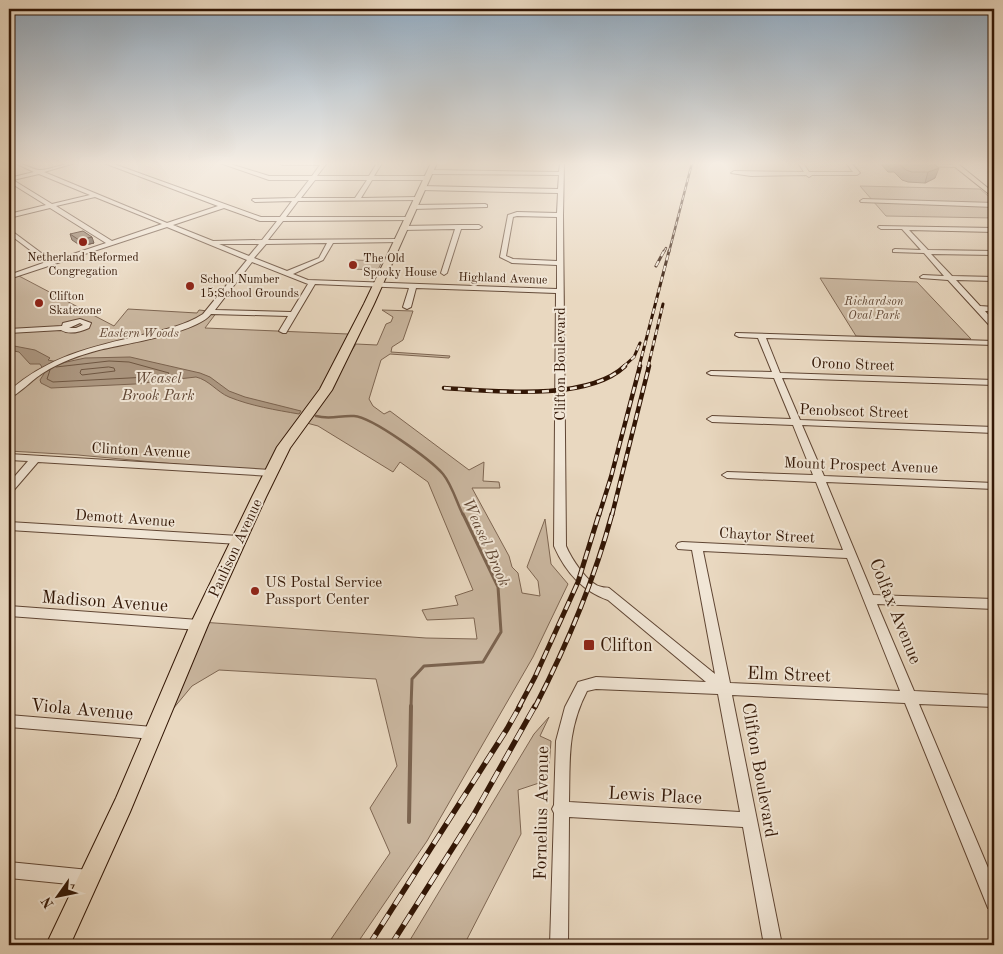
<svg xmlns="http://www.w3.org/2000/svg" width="1003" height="954" viewBox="0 0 1003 954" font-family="'Old Standard TT',serif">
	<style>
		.green { fill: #cab7a0; stroke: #7e6652 }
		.water { fill: #ab9680; stroke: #7b634f }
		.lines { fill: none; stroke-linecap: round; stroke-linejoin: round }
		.shore { stroke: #6e5642; stroke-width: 1 }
		.stream-far2 { stroke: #7b634f; stroke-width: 2.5 }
		.stream-far1 { stroke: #7b634f; stroke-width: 3 }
		.stream { stroke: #7b634f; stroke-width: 4 }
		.minor-casing { stroke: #604634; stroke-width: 2 }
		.major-casing { stroke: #321605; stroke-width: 2 }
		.minor { fill: #f1e6d6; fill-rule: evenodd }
		.major { fill: #e9d8c0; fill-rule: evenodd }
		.rail-far4-casing { stroke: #321605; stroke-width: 2.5 }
		.rail-far3-casing { stroke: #321605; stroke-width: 3 }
		.rail-far2-casing { stroke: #321605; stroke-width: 4.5 }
		.rail-far1-casing { stroke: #321605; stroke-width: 5 }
		.rail-casing { stroke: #321605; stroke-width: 5.5 }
		.rail-far4 { stroke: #f1e6d6; stroke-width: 1; stroke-dasharray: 4.5; stroke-linecap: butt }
		.rail-far3 { stroke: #f1e6d6; stroke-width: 2; stroke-dasharray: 5.5; stroke-linecap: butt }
		.rail-far2 { stroke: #f1e6d6; stroke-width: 2.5; stroke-dasharray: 7; stroke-linecap: butt }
		.rail-far1 { stroke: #f1e6d6; stroke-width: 3; stroke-dasharray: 9; stroke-linecap: butt }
		.rail { stroke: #f1e6d6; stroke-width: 4; stroke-dasharray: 12; stroke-linecap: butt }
		.wall { fill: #7d6a58; stroke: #321605 }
		.shaded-wall { fill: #665647; stroke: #321605 }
		.building { fill: #917b66; stroke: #321605 }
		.poi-dot { fill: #8f2418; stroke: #f1e6d6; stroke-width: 2 }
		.labels { text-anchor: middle; stroke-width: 4; stroke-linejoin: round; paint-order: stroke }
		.far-poi-label { font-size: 12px; fill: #321605; stroke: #f1e6d6; text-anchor: start }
		.far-street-label { font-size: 12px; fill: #321605; stroke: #f1e6d6 }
		.far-park-label { font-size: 12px; font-style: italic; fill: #604634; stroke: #f1e6d6 }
		.street-label { font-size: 15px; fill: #321605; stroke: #f1e6d6 }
		.park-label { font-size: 15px; font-style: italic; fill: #604634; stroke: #f1e6d6 }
		.poi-label { font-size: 15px; fill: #321605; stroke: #f1e6d6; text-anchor: start }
		.water-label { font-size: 16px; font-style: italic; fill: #624936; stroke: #f1e6d6 }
		.near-street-label { font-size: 18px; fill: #321605; stroke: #f1e6d6 }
		.near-poi-label { font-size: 18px; fill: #321605; stroke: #f1e6d6; text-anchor: start }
	</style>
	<rect width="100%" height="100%" fill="#e9d8c0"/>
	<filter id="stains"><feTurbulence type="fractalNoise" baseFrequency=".004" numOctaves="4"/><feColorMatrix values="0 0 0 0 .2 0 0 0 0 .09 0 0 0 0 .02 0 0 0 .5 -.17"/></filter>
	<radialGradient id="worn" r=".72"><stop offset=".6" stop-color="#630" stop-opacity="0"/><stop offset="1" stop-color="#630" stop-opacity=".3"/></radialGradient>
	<path class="green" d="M860 186 980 189 994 201V218L886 216Z
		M354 260 382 261 378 270 350 269Z
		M19 276 114 326 128 309 197 313 199 310 217 312 205 328 348 334 328 387 356 344 377 345 386 324 391 322 393 317 382 310 413 311 403 340 392 347 391 352 450 356 449 358 390 354 381 360 369 399 373 406 384 414 390 411 469 470 484 462 483 481 499 482 500 488H472L509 556 512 567 518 573 522 593 540 596 538 581 527 567 545 519 551 564 568 584 533 657 427 841 356 945H327L390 853 370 808 397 766 376 679 219 670 192 686 153 733 201 622 426 638 477 639 474 618 427 620 422 610 458 605 455 596 473 590 428 482 400 462 393 472 318 426 303 422 271 473 78 455 9 451V279Z
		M820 278 917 282 971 339 856 336Z
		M549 717 540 736 551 741 548 780 518 790 521 834 464 945H407L534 734Z"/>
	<path class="water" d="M9 345 35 350 50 358 48 360 62 363 85 358 130 357 200 373 210 377 229 391 245 397 301 411 299 414C276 410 251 406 229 397 217 392 209 380 196 377L135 384 51 388 41 383 40 380 45 372 40 364H30L19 352 9 350Z"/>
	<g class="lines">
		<path class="shore" d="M109 367 114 368 115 371 82 375 80 373 81 370Z
			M50 370 47 379 53 382 167 376 169 373 129 362 109 361 56 367"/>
		<path class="stream-far2" d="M316 416C331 420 340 415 354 416 372 417 431 460 443 474 452 485 457 503 463 515"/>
		<path class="stream-far1" d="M411 707 412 679 424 666 483 662 501 632 498 587 463 514"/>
		<path class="stream" d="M409 822 411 706"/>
		<defs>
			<path id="minor" d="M15 163C24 163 30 169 39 170 47 171 64 163 75 163L44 172 167 223 218 206 104 163H111L261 217H280L292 201 255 202 252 200 253 199 295 198 309 180H269L220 163H227L269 176H312L320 165H282L280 163H327L317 176H369L377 163H382L374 176H427L430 178 427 180H372L361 198 417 197 420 199 419 200 298 201 286 217H408L411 219 410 220 283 221 268 240 397 239 400 241 399 242 333 243 323 260 293 274 308 280 557 289V265L512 263 500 257 508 215 517 212 557 213 558 193 422 190 419 188 422 186 558 189 559 175 430 174 427 172 430 170 559 172 560 163H564L563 215 566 546C571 558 588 585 602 587 604 588 607 587 609 588L715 674 692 550 678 549 676 546 678 543 682 542 843 550 816 482 727 478 722 475 727 472 813 475 793 425 712 422 707 419 712 416 791 419 774 378 711 375 707 373 711 371 772 372 758 338 739 337 735 335 736 333 994 341V345L766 338 780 373 994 380V385L782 378 800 420 994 427V433L802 425 824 476 994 483V489L826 482 873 595 994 599V609L877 604 914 691 994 695V707L919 704 994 882V910L988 908 905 703 732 695 782 945H764L743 827 569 817 568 945H550L554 813 552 809 554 805 556 741 565 707 578 682 596 677 706 682 608 600C582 591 565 571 554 546L556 293 416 288 411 307 407 309 403 307 409 288 315 284 286 333H283L279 331 288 316 211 314C197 333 124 344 99 350 80 355 60 362 43 373 33 379 18 395 9 398V391C49 356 91 347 142 335 163 330 184 326 203 314L247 260 167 227 9 279V275L46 262 9 234V229L52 261 106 243 50 208 9 218V214L46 205 9 182V178L34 172ZM39 174 90 195 52 204 13 180ZM315 180H367L355 198H301ZM95 197 162 224 112 241 56 206ZM224 208 260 221H277L262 240 213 241 173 225ZM517 216 557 217V261L513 259 506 256 513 217ZM327 243 319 258 287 271 254 258 266 244ZM219 244H259L249 256ZM252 262 308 284 291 312 215 310ZM703 551 847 558 900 691 730 683ZM596 689 718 694 740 812 569 802C570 759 567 730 587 691Z
				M798 163H803L809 172H853L846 163H851L860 173 857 175H812L809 177 806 175 751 176 731 173 734 171 804 172Z
				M924 164 956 165 958 166 956 167 922 166Z
				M863 199 994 203V207L861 202 860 201Z
				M485 204 487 205V207L413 209 410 207 413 205Z
				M459 225H479L482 227 479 229H461L447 273 444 275 441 273 455 229 403 230 400 228 403 226Z
				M879 226 994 228V232L909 230 928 250 994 251V255L931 254 952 276 994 277V281L956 280 980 306 994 307V311H985L994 321V327H991L948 280 921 278 920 277 923 275 944 276 924 253 893 252V250L895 249 921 250 902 229H881L878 227Z
				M80 319 91 323 89 328C80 332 69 335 61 330L9 333V329L62 326 63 323ZM80 323 83 325 76 328H69Z
				M9 454 271 470 276 473 271 476 38 462 13 491 9 492V483L28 461 9 460Z
				M9 522 239 536 243 537 245 540 243 543 239 544 9 530Z
				M9 606 199 620 203 622 205 625 203 628 199 630 9 616Z
				M9 715 153 727 158 728 160 733 158 738 153 739 9 727Z
				M9 862 89 870 95 872 97 878 95 884 89 886 9 878Z"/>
			<path id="major" d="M431 163H437L374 304 332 390 290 448 266 497 208 625 130 812 70 945H46L116 798 190 625 252 497 277 447 320 389 364 304Z
				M950 163H957L994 193V198Z"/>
		</defs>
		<use href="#minor" class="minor-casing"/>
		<use href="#major" class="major-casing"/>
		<use href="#minor" class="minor"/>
		<use href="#major" class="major"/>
		<defs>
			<path id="rail-far4" d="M664 252 666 248
				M669 252 692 163"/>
			<path id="rail-far3" d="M656 266 664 251
				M623 367 634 357 640 343
				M639 367 669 251
				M648 367 663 304"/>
			<path id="rail-far2" d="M444 388C493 391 587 402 625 366
				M599 515 611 477 640 366
				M612 515 649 366"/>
			<path id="rail-far1" d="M519 707 535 677 578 582 599 514
				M535 707C567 645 594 581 612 514"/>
			<path id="rail" d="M369 945 507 729 520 706
				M391 945 473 816 535 706"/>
		</defs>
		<use href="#rail-far4" class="rail-far4-casing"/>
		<use href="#rail-far3" class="rail-far3-casing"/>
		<use href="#rail-far2" class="rail-far2-casing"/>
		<use href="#rail-far1" class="rail-far1-casing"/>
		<use href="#rail" class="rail-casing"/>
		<use href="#rail-far4" class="rail-far4"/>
		<use href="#rail-far3" class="rail-far3"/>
		<use href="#rail-far2" class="rail-far2"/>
		<use href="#rail-far1" class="rail-far1"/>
		<use href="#rail" class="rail"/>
	</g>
	<path class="wall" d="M880 163H933L935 178 925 183 908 182 902 180 894 172H888Z
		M70 234 94 243 81 246 72 240Z"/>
	<path class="shaded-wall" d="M939 168 935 178 925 183 928 172Z
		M92 237 94 243 81 246 79 240Z"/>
	<path class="building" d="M898 163H933L939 168 928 172H912L906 170Z
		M83 231 92 237 79 240 70 234Z"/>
	<linearGradient id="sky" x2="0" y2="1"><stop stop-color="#8fa8be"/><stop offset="0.55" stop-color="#f5ede3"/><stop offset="1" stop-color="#f5ede3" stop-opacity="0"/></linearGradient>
	<rect width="1003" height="297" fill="url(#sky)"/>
	<g class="poi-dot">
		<circle cx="83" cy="242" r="5"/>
		<circle cx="353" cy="265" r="5"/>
		<circle cx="190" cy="286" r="5"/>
		<circle cx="39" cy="303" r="5"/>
		<circle cx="255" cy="591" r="5"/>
		<rect x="583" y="639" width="12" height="12" rx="2.5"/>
	</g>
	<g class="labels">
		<g class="far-poi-label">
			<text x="83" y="261" text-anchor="middle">Netherland Reformed<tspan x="83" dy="14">Congregation</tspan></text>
			<text x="363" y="262">The Old<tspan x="363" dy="14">Spooky House</tspan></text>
			<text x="200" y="283">School Number<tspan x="200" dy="14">15;School Grounds</tspan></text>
			<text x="49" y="300">Clifton<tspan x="49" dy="14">Skatezone</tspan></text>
		</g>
		<g class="far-street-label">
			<text transform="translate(503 278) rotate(2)" y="4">Highland Avenue</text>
		</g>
		<g class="far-park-label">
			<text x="874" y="305">Richardson<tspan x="874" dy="14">Oval Park</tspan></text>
			<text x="139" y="337">Eastern Woods</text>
		</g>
		<g class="street-label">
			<text transform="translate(560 364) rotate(-90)" y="5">Clifton Boulevard</text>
			<text transform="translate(853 364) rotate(2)" y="5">Orono Street</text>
			<text transform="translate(854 411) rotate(2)" y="5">Penobscot Street</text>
			<text transform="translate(141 450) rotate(3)" y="5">Clinton Avenue</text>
			<text transform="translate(861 465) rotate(2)" y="5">Mount Prospect Avenue</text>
			<text transform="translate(125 518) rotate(4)" y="5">Demott Avenue</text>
			<text transform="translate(767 535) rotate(3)" y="5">Chaytor Street</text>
			<text transform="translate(235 548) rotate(-65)" y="5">Paulison Avenue</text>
		</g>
		<g class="park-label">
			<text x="158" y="383">Weasel<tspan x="158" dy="17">Brook Park</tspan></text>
		</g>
		<g class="poi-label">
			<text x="265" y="587">US Postal Service<tspan x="265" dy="17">Passport Center</tspan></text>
		</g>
		<g class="water-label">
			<text transform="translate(487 542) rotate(66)" y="6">Weasel Brook</text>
		</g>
		<g class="near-street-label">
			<text transform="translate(105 601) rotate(4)" y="6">Madison Avenue</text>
			<text transform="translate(896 611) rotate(68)" y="6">Colfax Avenue</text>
			<text transform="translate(789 674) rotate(2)" y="6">Elm Street</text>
			<text transform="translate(82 709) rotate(5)" y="6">Viola Avenue</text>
			<text transform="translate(760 770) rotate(80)" y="6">Clifton Boulevard</text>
			<text transform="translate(655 795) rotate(3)" y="6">Lewis Place</text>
			<text transform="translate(541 813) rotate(-89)" y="6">Fornelius Avenue</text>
		</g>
		<g class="near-poi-label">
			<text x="600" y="651">Clifton</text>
		</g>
	</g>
	<rect width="1003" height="954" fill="none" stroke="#e9d8c0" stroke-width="30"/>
	<rect x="10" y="10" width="983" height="934" fill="none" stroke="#321605" stroke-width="2.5"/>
	<rect x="15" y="15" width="973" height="924" fill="none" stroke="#321605"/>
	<g transform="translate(58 896) rotate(237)" stroke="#f1e6d6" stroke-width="4" paint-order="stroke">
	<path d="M0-4L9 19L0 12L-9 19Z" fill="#321605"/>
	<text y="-8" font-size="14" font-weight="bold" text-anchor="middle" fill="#321605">N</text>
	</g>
	<rect width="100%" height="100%" filter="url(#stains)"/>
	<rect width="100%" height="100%" fill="url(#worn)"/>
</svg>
